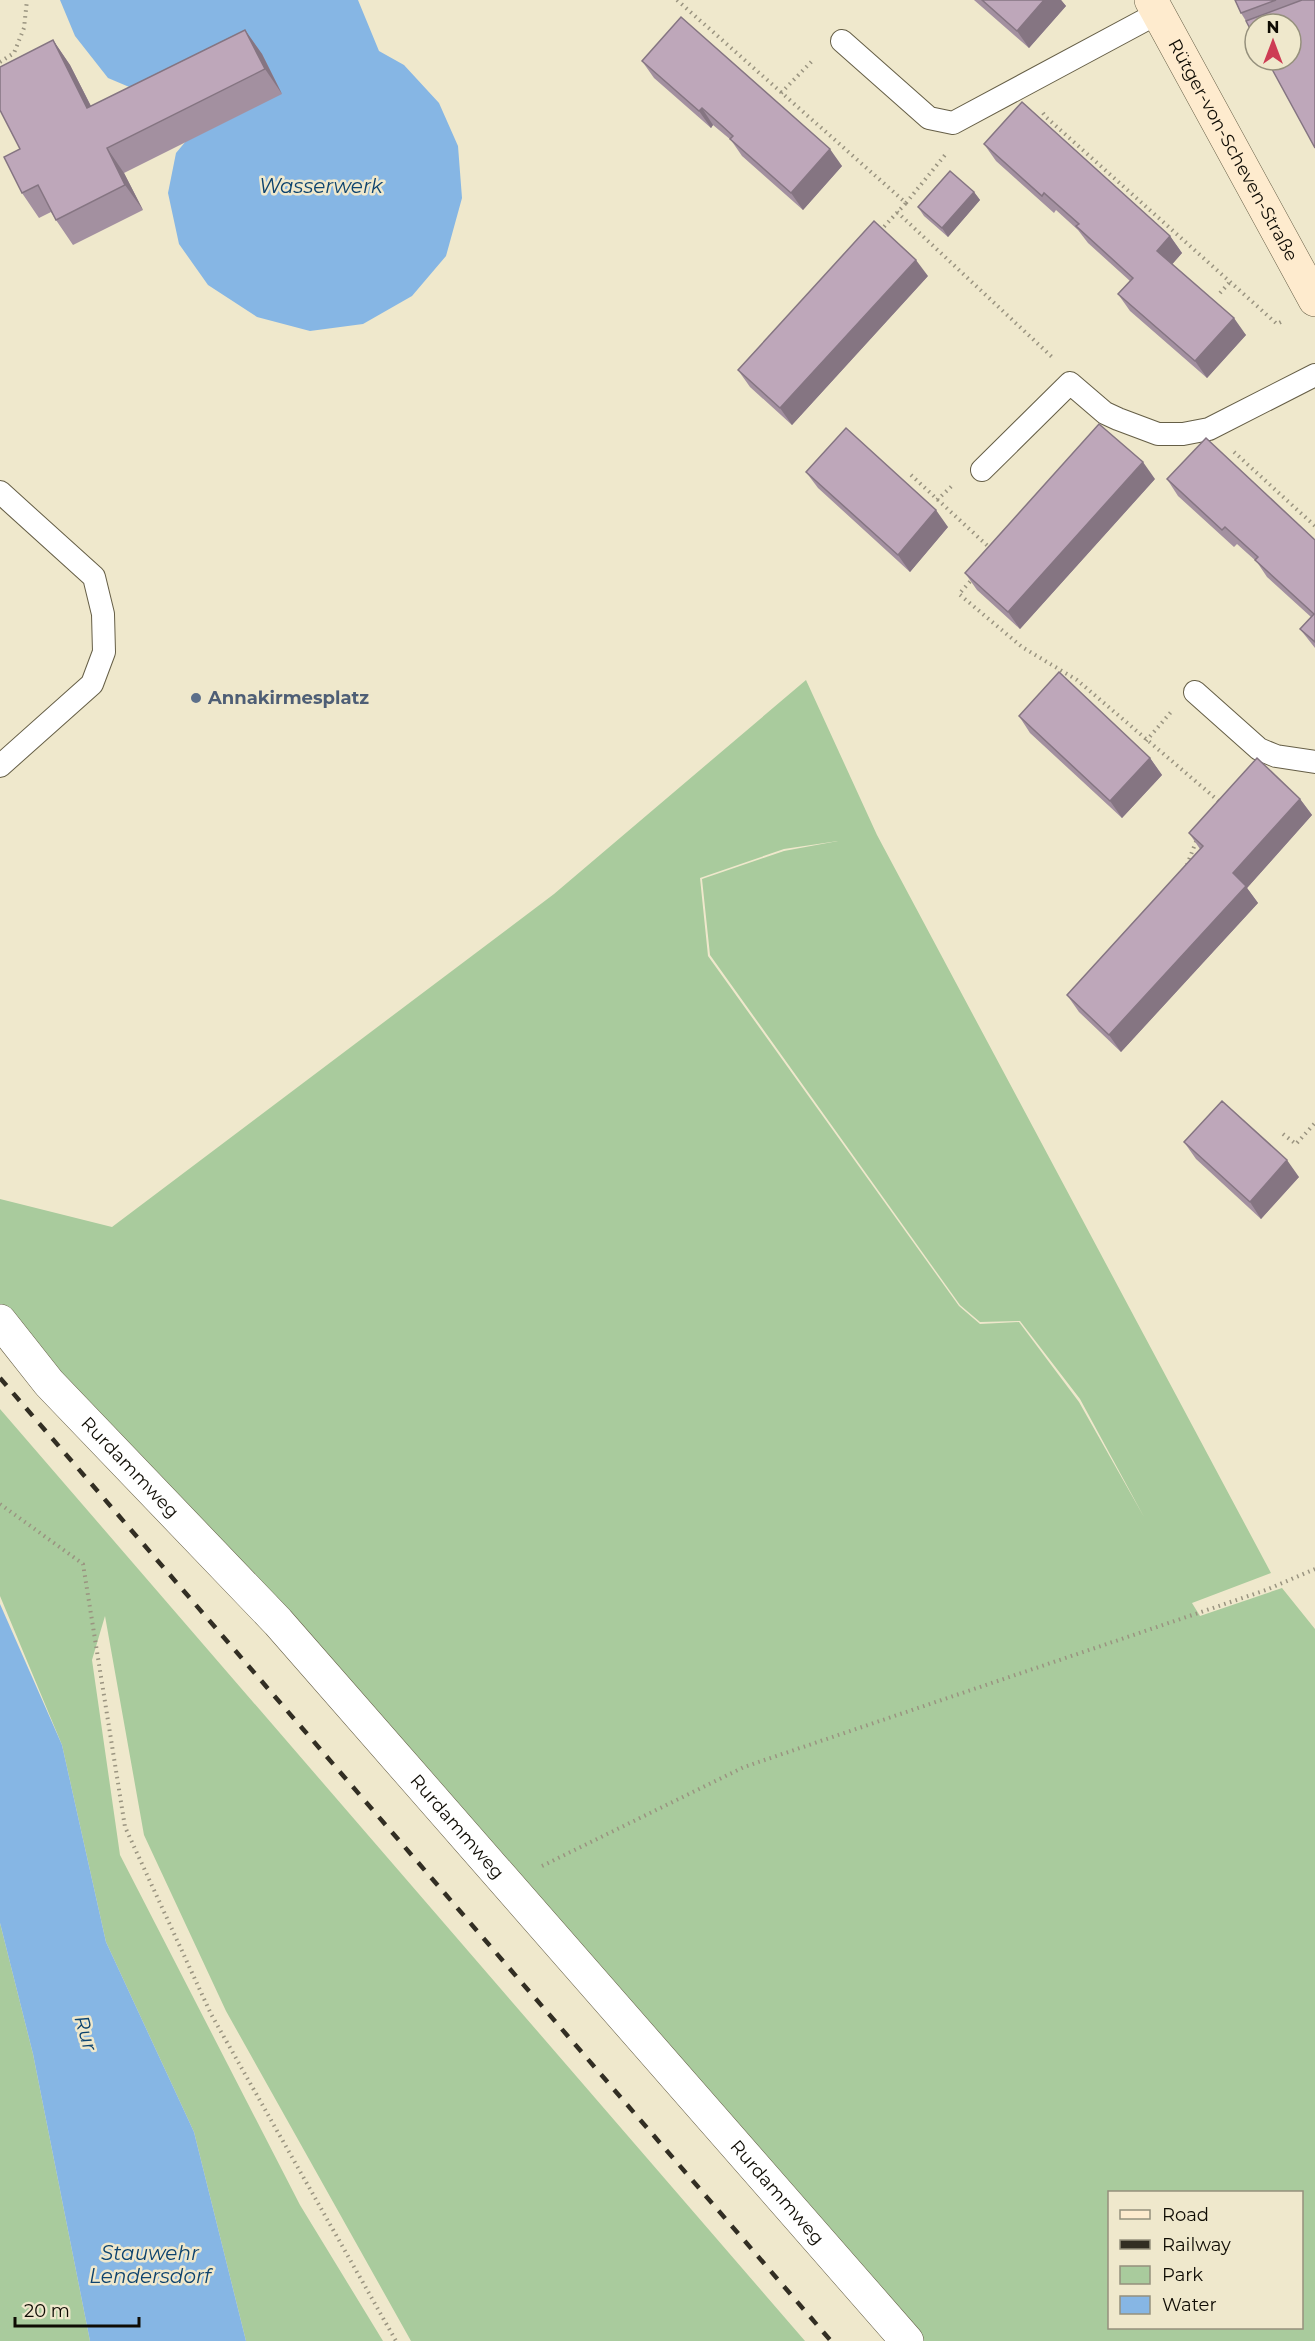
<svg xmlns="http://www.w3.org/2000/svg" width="1315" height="2341" viewBox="0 0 1315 2341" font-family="Montserrat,sans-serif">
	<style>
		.green { fill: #a9cb9d; fill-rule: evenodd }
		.water { fill: #86b6e4 }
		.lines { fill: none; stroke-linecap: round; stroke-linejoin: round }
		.lane-casing { stroke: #655e46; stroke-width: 24 }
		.street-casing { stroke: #655e46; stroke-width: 34 }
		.secondary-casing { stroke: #655e46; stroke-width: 34 }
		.path { stroke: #9a9480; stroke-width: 4; stroke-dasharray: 1.5 4.5; stroke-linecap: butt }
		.lane { stroke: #fff; stroke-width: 22 }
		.street { stroke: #fff; stroke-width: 33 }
		.secondary { stroke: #feebce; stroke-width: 33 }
		.rail { stroke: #322e23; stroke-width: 4.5; stroke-dasharray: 10 10; stroke-linecap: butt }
		.wall { fill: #a390a0 }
		.shaded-wall { fill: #857582 }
		.building { fill: #bea7ba; stroke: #857582; stroke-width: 1.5 }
		.service-dot { fill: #5c6f8a; stroke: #efe8cc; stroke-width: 2 }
		.labels { text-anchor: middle; stroke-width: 5; stroke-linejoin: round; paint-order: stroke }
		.street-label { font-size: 18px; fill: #0f0c04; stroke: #efe8cc }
		.service-label { font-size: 18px; font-weight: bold; fill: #4e5e75; stroke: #efe8cc; text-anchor: start }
		.water-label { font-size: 20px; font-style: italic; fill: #0d436e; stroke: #efe8cc }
	</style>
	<rect width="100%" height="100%" fill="#efe8cc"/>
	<path class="green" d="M806 680 877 835 1271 1573 1192 1603 1200 1616 1282 1588 1315 1629V2341H920L0 1305V1199L112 1227 554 894ZM838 841 784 851 702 879 710 955 960 1305 980 1322 1020 1321 1080 1399 1144 1517 1079 1402 1019 1322 980 1324 959 1306 708 956 700 878 784 849ZM1110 2192H1302V2328H1110Z
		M0 1409 805 2341H411L226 2011 144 1835 105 1616 92 1660 120 1855 300 2205 383 2341H246L194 2132 106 1942 62 1745 0 1596Z
		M0 1923 33 2054 90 2341H0Z"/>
	<path class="water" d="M60 0H358L379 51 404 65 439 103 458 146 462 198 446 256 412 296 363 324 310 331 257 317 208 285 179 244 168 193 176 153 196 129 134 89 108 78 75 36Z
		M0 1604 62 1745 106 1942 194 2132 246 2341H90L33 2054 0 1923Z"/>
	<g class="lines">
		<defs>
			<path id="lane" d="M842 41 929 118 953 123 1158 13
				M982 470 1070 383 1105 413 1118 419 1158 434H1183L1209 429 1315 375
				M0 492 94 577 103 614 104 652 92 684 0 766
				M1195 692 1259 749 1276 756 1315 762"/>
			<g id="street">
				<path id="s1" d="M0 1321 49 1383 278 1622 907 2341"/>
			</g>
			<g id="secondary">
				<path id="s2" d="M1151 0 1315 300"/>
			</g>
		</defs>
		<use href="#lane" class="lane-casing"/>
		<use href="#street" class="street-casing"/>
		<use href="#secondary" class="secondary-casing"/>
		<path class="path" d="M677 0 906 203 945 155
			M0 62 14 53 24 28 27 0
			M781 93 814 59
			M1043 113 1046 117 1277 324 1283 321
			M897 212 1052 357
			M880 231 906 203
			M1220 293 1229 283
			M1234 452 1315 526
			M911 475 992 550
			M937 500 954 484
			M974 577 959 594 1022 647 1077 680 1221 803
			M1146 741 1171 712
			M1187 865 1197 839
			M1283 1134 1296 1144 1315 1123
			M0 1504 83 1564 125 1827 211 2014 396 2341
			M542 1866 744 1767 1266 1590 1315 1569"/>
		<use href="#lane" class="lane"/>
		<use href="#street" class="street"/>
		<use href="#secondary" class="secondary"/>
		<path class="rail" d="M0 1378 831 2341"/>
	</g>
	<path class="wall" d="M974 0H1061L1066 6 1029 48Z
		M1235 0H1315L1246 21 1241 13Z
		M245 30 262 54 282 94 124 173 143 210 73 245 56 220 51 212 39 218 22 193 20 149 53 40 70 65 91 106Z
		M642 61 842 166 803 210 742 156 731 140 713 125 711 128 654 78Z
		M984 144 1170 236 1182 253 1172 264 1246 335 1207 378 1130 311 1118 294 1130 281 1088 243 1078 230 1056 210 1054 213 996 161Z
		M974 192 980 200 948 237 924 216 918 207Z
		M928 276 792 425 750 387 738 370Z
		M806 472 948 527 910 572 818 488Z
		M1155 479 1020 629 977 590 965 573Z
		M1167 479 1315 540V648L1300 629 1311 617 1267 577 1257 562 1237 544 1234 547 1178 496Z
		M1019 716 1150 758 1162 775 1122 818 1030 733Z
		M1300 799 1312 815 1247 888 1258 903 1121 1052 1079 1012 1067 995 1200 849 1189 833Z
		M1184 1142 1299 1177 1261 1219 1196 1159Z"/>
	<path class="shaded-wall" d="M1044 0H1061L1066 6 1029 48 1017 31Z
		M245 30 262 54 282 94 265 69Z
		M53 40 70 65 104 132 87 108Z
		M702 108 713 125 711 128 699 111Z
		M107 148 124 173 143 210 125 185Z
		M830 149 842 166 803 210 791 193Z
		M974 192 980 200 948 237 942 228Z
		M1170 236 1182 253 1169 268 1157 251Z
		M916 260 928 276 792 425 780 408Z
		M1234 318 1246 335 1207 378 1195 361Z
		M1143 462 1155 479 1020 629 1008 612Z
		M936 510 948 527 910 572 898 555Z
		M1150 758 1162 775 1122 818 1110 801Z
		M1300 799 1312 815 1247 888 1258 903 1121 1052 1109 1035 1233 873Z
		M1287 1160 1299 1177 1261 1219 1250 1202Z"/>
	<path class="building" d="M982 0H1044L1017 31Z
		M1235 0H1276L1241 13Z
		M1302 0H1315V148L1267 60H1291V24H1255V38L1246 21Z
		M681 17 830 149 791 193 730 139 733 136 720 124 702 108 699 111 642 61Z
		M245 30 265 69 107 148 125 185 56 220 38 185 22 193 4 157 20 149 0 110V67L53 40 87 108Z
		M1022 102 1170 236 1157 251 1234 318 1195 361 1118 294 1133 278 1076 226 1079 224 1044 193 1042 196 984 144Z
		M950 171 974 192 942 228 918 207Z
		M874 221 916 260 780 408 738 370Z
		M1099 424 1143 462 1008 612 965 573Z
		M846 428 936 510 898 555 806 472Z
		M1206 438 1315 540V642L1300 629 1314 614 1255 560 1258 557 1225 527 1222 530 1167 479Z
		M1059 672 1150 758 1110 801 1019 716Z
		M1257 758 1300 799 1233 873 1246 886 1109 1035 1067 995 1203 846 1189 833Z
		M1222 1101 1287 1160 1250 1202 1184 1142Z"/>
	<circle class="service-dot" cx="196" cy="698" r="6"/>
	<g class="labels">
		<g class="street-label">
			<text dy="6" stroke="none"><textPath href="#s2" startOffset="171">Rütger-von-Scheven-Straße</textPath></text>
			<text dy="6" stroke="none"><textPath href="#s1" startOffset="196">Rurdammweg</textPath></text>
			<text dy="6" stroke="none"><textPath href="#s1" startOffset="682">Rurdammweg</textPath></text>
			<text dy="6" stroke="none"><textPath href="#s1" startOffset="1168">Rurdammweg</textPath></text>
		</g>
		<g class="service-label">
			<text x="208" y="704">Annakirmesplatz</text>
		</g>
		<g class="water-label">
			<text x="321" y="193">Wasserwerk</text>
			<text transform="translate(86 2033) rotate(74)" y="7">Rur</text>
			<text x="150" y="2260">Stauwehr<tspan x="150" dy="23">Lendersdorf</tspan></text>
		</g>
	</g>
	<rect x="1108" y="2191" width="195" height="138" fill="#efe8cc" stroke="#95907c" stroke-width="1.5"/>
	<rect x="1120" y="2210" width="30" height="9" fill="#feebce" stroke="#95907c" stroke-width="1.5"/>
	<text x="1162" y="2221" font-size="18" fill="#0f0c04">Road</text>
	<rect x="1120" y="2240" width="30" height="9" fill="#322e23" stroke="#95907c" stroke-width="1.5"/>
	<text x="1162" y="2251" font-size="18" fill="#0f0c04">Railway</text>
	<rect x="1120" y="2266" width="30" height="18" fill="#a9cb9d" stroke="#95907c" stroke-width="1.5"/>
	<text x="1162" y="2281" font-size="18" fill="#0f0c04">Park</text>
	<rect x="1120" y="2296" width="30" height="18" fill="#86b6e4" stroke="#95907c" stroke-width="1.5"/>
	<text x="1162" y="2311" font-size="18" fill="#0f0c04">Water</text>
	<g transform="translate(1273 42)"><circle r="28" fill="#efe8cc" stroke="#95907c" stroke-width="1.5"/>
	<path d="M0-4.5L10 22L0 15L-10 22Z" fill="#cd3c54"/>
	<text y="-9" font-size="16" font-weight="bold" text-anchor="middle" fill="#0f0c04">N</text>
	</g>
	<path d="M15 2317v9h124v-9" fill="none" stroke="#0f0c04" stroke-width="3"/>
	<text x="24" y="2317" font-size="18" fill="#0f0c04" stroke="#efe8cc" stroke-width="4.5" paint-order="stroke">20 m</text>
</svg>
